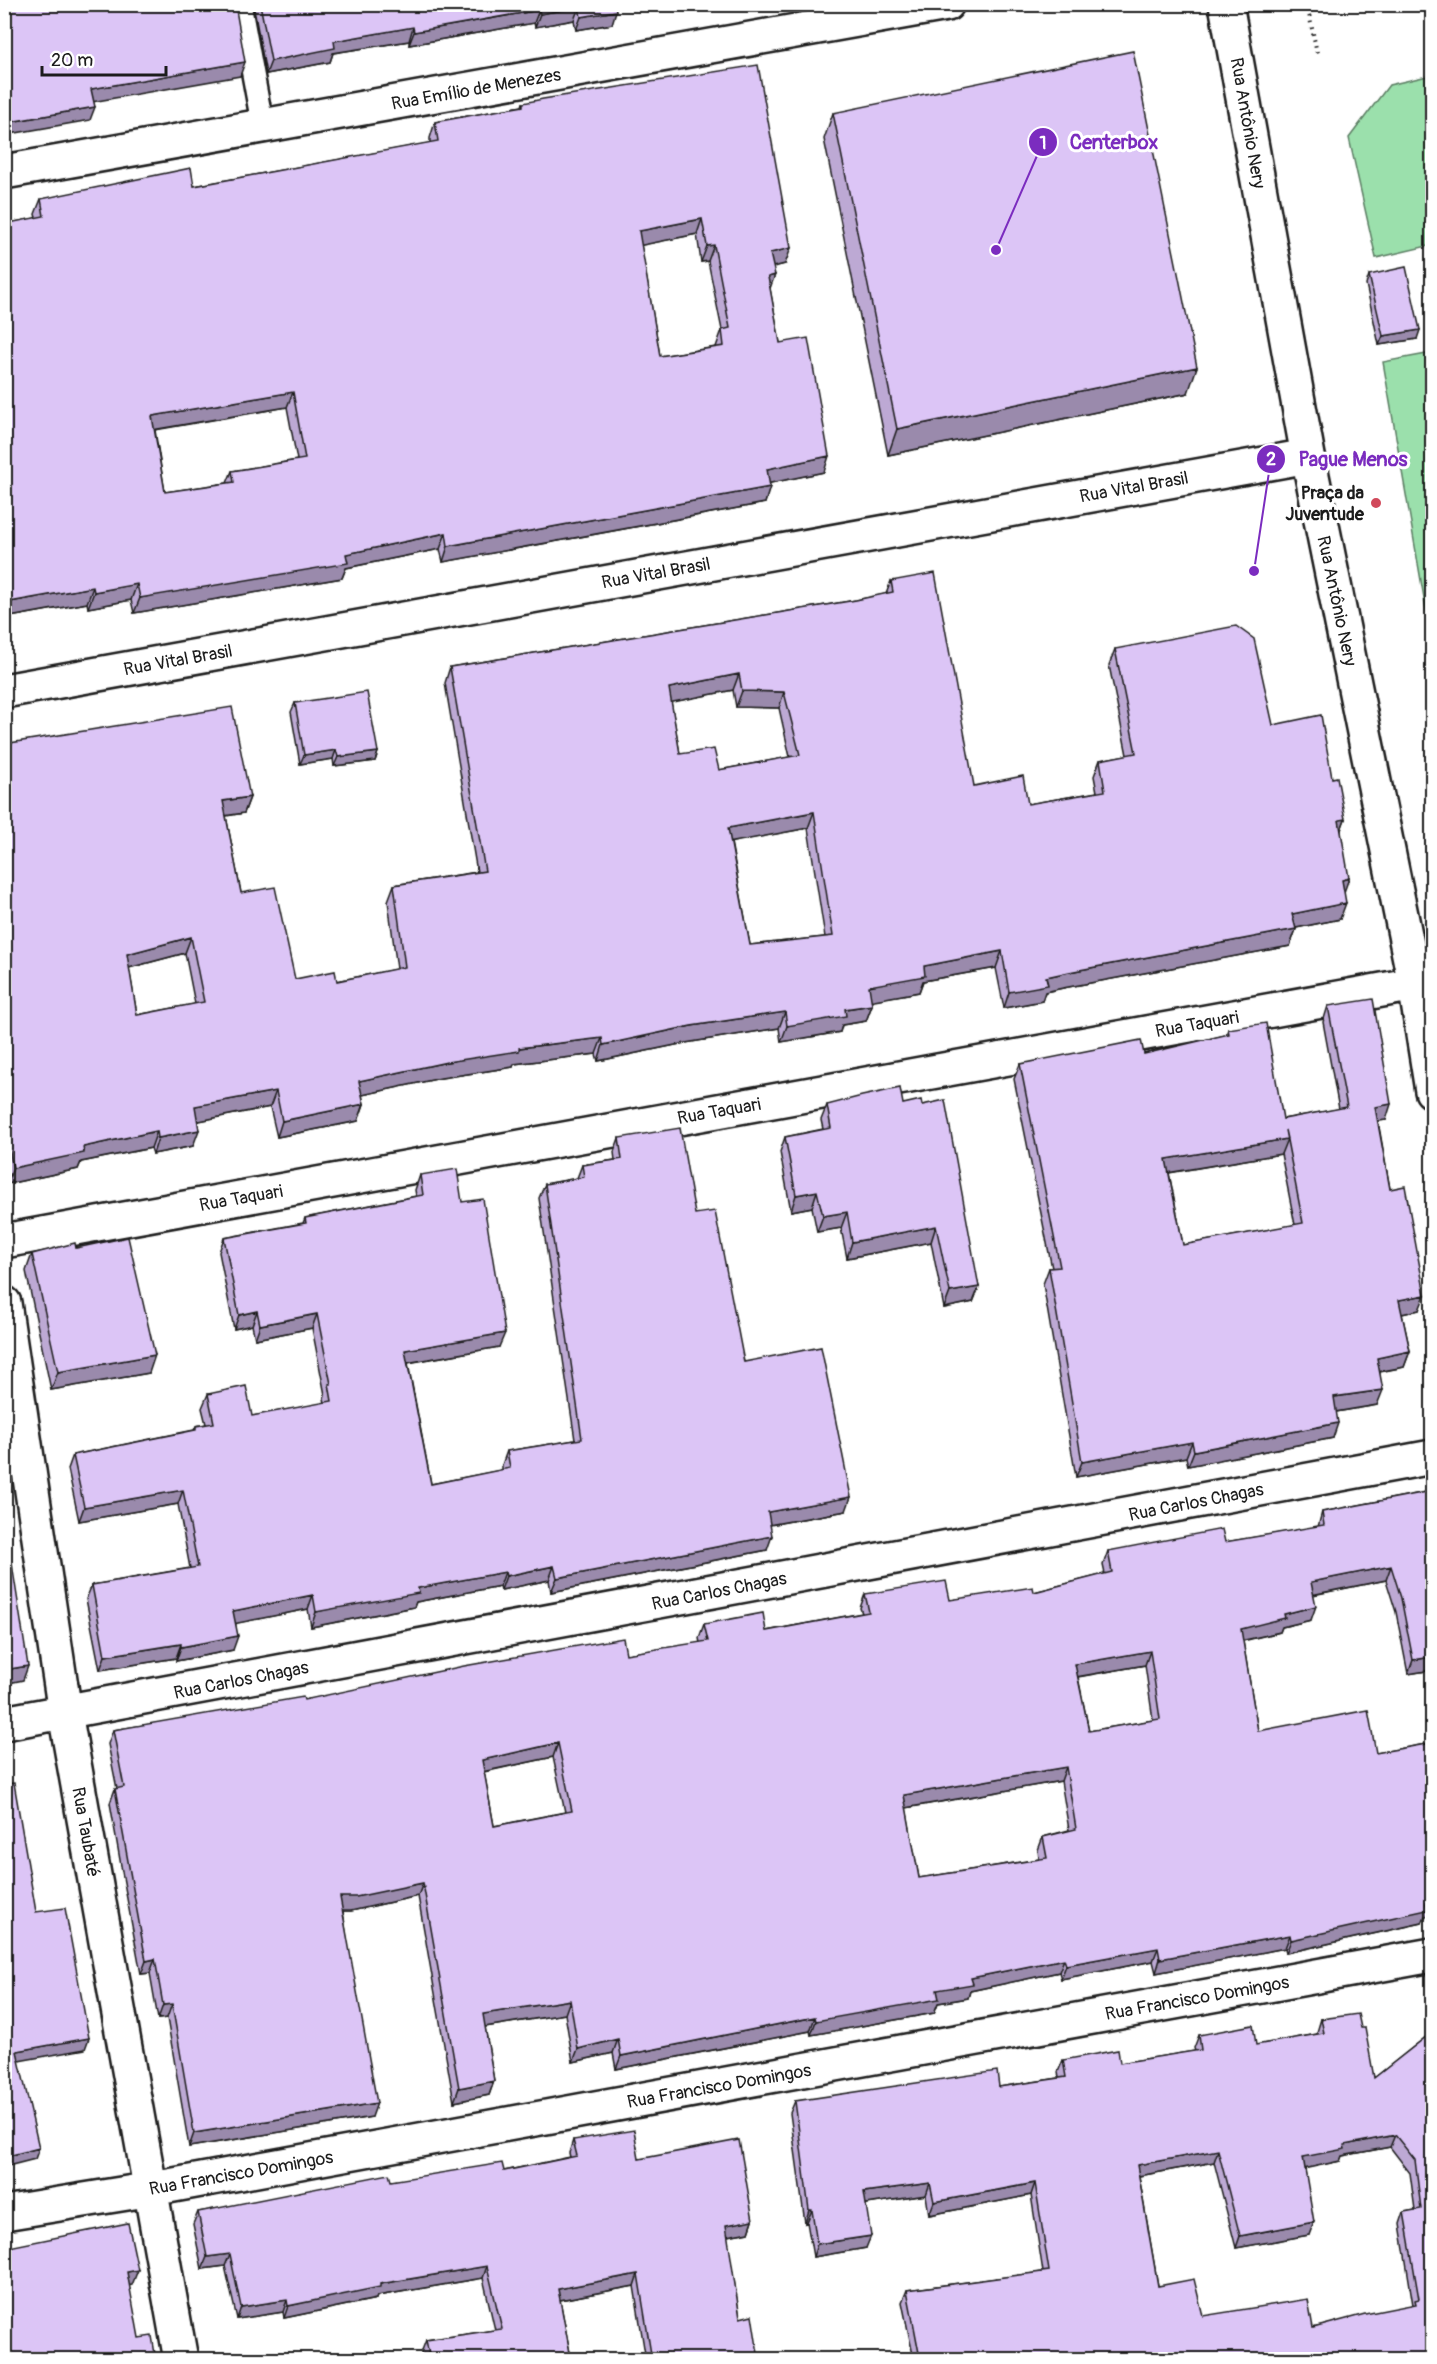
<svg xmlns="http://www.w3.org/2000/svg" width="1437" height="2364" viewBox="0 0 1437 2364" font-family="Pangolin,sans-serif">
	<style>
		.green { fill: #9be0ac; stroke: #5c7e64; stroke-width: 1.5 }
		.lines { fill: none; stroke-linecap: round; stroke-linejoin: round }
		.lane-casing { stroke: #1c1c1c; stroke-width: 26 }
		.street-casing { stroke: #1c1c1c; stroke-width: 38 }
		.secondary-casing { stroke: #1c1c1c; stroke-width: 38 }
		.path { stroke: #1c1c1c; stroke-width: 4; stroke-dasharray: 1.5 4.5; stroke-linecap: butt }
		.lane { stroke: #fff; stroke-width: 21 }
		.street { stroke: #fff; stroke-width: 33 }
		.secondary { stroke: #fff; stroke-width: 33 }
		.wall { fill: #bda9d4; stroke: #1c1c1c; stroke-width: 1.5; fill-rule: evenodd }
		.shaded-wall { fill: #9a8aac; stroke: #1c1c1c; stroke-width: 1.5 }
		.building { fill: #dcc5f6; stroke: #1c1c1c; stroke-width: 1.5; fill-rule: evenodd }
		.poi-dot { fill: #d1495b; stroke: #fff; stroke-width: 2 }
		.labels { text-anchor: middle; stroke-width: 6; stroke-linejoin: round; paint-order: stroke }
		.street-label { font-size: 18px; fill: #1c1c1c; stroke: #fff }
		.poi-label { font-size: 18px; font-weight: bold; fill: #1c1c1c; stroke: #fff; text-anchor: end }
		.leader { fill: none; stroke: #7b2cbf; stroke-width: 2 }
		.callout-dot { fill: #7b2cbf; stroke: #fff; stroke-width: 2 }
		.mark-label { font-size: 18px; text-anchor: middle; font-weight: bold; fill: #fff }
		.callout-label { font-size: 20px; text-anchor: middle; font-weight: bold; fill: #7b2cbf; stroke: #fff; stroke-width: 6; stroke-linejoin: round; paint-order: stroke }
	</style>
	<rect width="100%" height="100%" fill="#fff"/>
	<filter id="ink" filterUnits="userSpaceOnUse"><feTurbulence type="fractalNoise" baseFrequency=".0167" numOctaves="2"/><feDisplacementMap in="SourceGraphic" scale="12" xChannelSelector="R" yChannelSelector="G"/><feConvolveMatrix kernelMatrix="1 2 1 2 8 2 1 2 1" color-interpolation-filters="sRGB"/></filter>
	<g filter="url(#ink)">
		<path class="green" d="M1432 75V245L1376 258 1349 138 1389 85Z
			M1432 353V644L1383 362Z"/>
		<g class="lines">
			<defs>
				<path id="lane" d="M240 4 263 128"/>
				<path id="street" d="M4 1241 1415 984 1432 1091
					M4 1303 65 1713 181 2360
					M4 1723 1432 1457
					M4 2213 152 2189 1432 1955"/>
				<path id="secondary" d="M1226 4 1308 456 1415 984 1432 978
					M4 172 947 4
					M4 691 1308 456"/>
			</defs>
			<use href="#lane" class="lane-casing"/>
			<use href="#street" class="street-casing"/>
			<use href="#secondary" class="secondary-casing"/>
			<path class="path" d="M1307 4 1317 53"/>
			<use href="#lane" class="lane"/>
			<use href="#street" class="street"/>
			<use href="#secondary" class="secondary"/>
		</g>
		<path class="wall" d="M253 4H615L612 24 576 30 574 20 535 27 534 23 409 45V41L333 53 330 62 266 74Z
			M523 103 785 264 773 267 770 289 780 343 824 472 770 483 765 503 443 562 440 549 346 568 342 578 134 613 131 600 88 608 87 603 4 618V224L36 218 35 214 41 199 194 186 430 143V138L435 122 522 106ZM697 234 701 262 708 261 722 330 716 347 660 356 641 245ZM287 407 297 460 232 471 227 483 165 492 155 430Z
			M833 113 1188 393 888 455 824 139Z
			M1369 275 1417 339 1379 345 1366 284Z
			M891 581 974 786 1028 804 1097 792 1094 776 1100 760 1127 755 1109 665 1115 649 1273 725 1332 778 1345 819 1341 830 1344 893 1340 919 1296 928V929L1290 946 1063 988 1045 992 1042 1001 1004 1008 996 968 923 981 919 992 871 1000 872 1005 866 1021 842 1025 840 1032 781 1042 779 1028 685 1043 598 1061 596 1054 514 1064 513 1067 441 1078 362 1095 364 1104 358 1121 277 1137 270 1107 198 1121 193 1146 153 1154 151 1148 81 1162 78 1169 7 1184 4 1171V744L250 797 244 813 226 816 241 893 295 979 337 981 397 969 388 901 394 885 477 872 445 683 450 667 856 600 886 594ZM733 690 736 707 779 708 790 757 719 770 680 754 671 702ZM808 828 825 937 750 945 731 842ZM185 953 195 1004 137 1015 129 968Z
			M295 703 378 752 375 761 334 766 333 759 300 764 291 712Z
			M1328 1006 1386 1120 1378 1121 1390 1189 1419 1310 1402 1314 1410 1351 1404 1367 1380 1372 1377 1405 1336 1412 1333 1438 1188 1466 1186 1457 1076 1477 1043 1284 1049 1268H1052L1014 1079 1020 1064 1144 1054 1226 1035 1228 1029 1283 1119 1339 1109 1323 1022ZM1281 1154 1295 1225 1183 1245 1169 1173Z
			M903 1104 922 1105 979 1287 973 1302 944 1308 931 1242 847 1258 841 1228 817 1232 812 1207 791 1211 780 1152 785 1137 823 1129 821 1120 827 1105Z
			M619 1138 695 1214 744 1362 846 1511 770 1525 767 1550 551 1592 549 1580 501 1590 500 1586 416 1602 414 1607 311 1627 308 1609 236 1623 233 1650 176 1661V1658L100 1670 86 1599 92 1585 190 1568 178 1504 79 1521 68 1469 73 1455 194 1430 196 1426 206 1424 202 1408 208 1394 252 1416 325 1403 324 1398 325 1395 312 1328 255 1339 252 1325 234 1329 219 1252 224 1238 303 1223 305 1218 416 1196 415 1190 420 1175 462 1202 499 1347 408 1363 431 1484 502 1470V1465L507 1451 575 1440 539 1198 545 1184 577 1178 582 1165 615 1160 614 1152Z
			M76 1248 149 1373 51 1390 26 1271 32 1254Z
			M1432 1491V1670L1408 1674 1396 1612 1386 1580 1313 1595 1311 1620 1282 1627 1280 1632 1243 1641 1258 1731 1376 1753 1432 1743V1914L1425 1916 1422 1923 1286 1953 1285 1948 1156 1973 1153 1961 1061 1979 1059 1972 970 1991 968 1998 938 2003 934 2013 811 2035 810 2031 616 2069 613 2053 573 2062 565 2014 485 2027 494 2081 489 2095 454 2102 418 1896 351 1911H343L372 2117 189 2147 167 2018 158 2019 150 1973 141 1974 123 1877 110 1803 115 1789H117L108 1744 113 1730 304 1700 626 1654 700 1643 699 1638 704 1624 766 1631 862 1613 860 1608 865 1594 950 1600 1034 1592 1105 1574 1103 1565 1108 1551 1225 1542 1318 1527 1322 1512ZM1145 1665 1153 1720 1089 1731 1078 1677ZM553 1757 565 1812 494 1826 484 1772ZM1061 1781 1069 1830 1043 1837 1038 1850 1039 1859 919 1878 906 1808Z
			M1321 2019 1361 2028 1374 2078 1432 2032V2360L913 2355 902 2302 907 2290 1043 2272 1031 2195 929 2215 926 2195 866 2204V2248L813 2257 807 2222 805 2223 790 2113 795 2101 999 2087 1059 2078 1058 2072 1063 2060 1120 2063 1195 2051 1194 2048 1199 2035 1256 2045 1317 2034V2032ZM1390 2147 1410 2173 1415 2210 1404 2212 1400 2224 1413 2305 1313 2328 1203 2316 1158 2286 1139 2176 1214 2162 1236 2248 1309 2235 1305 2168 1340 2161 1342 2156Z
			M573 2140 639 2159 753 2220 749 2232 727 2236 740 2318 759 2360H646L634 2286 560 2300 571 2358V2360H423L421 2353 426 2340 495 2330 483 2278 377 2296 376 2299 284 2318 283 2312 237 2319 225 2266 202 2269 193 2224 198 2212 391 2181 504 2171 570 2157 569 2153Z"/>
		<path class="shaded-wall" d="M579 7 574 20 535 27 540 14Z
			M539 10 534 23 409 45 414 32Z
			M616 11 612 24 576 30 581 17Z
			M413 27 409 41 333 53 330 62 266 74 271 61 334 41Z
			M245 62 240 76 86 103 91 89Z
			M95 107 90 120 4 135V123Z
			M702 219 697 234 633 247 639 231Z
			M714 245 708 261 701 262 707 246Z
			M791 248 785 264 765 269 770 253Z
			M775 275 769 291 768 277Z
			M1420 330 1417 339 1379 345 1383 336Z
			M1197 367 1188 393 888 455 897 429Z
			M293 392 287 407 146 431 152 416Z
			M829 456 824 472 761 485 767 469Z
			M770 487 765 503 443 562 448 546Z
			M446 533 440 549 346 568 342 578 134 613 140 598 346 554Z
			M137 584 131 600 88 608 94 592Z
			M93 587 87 603 4 618V603Z
			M739 674 733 690 663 704 669 688Z
			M742 691 784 692 779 708 736 707Z
			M336 750 333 759 300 764 304 755Z
			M378 752 375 761 334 766 338 757Z
			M250 797 244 813 217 817 223 801Z
			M814 812 808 828 723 844 728 828Z
			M1345 819 1339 835V820Z
			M1349 878 1343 895 1342 880Z
			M1346 903 1340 919 1286 930 1292 914Z
			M1296 929 1290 946 1063 988 1045 992 1042 1001 1004 1008 1009 992 1046 977 1069 972Z
			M191 937 185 953 121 970 127 954Z
			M1002 951 996 968 923 981 919 992 863 1002 869 986 924 966Z
			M872 1005 866 1021 842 1025 840 1032 781 1042 787 1026 845 1009Z
			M785 1012 779 1028 685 1043 598 1061 603 1045 691 1026Z
			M602 1038 596 1054 514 1064 513 1067 441 1078 353 1097 359 1081 447 1062 519 1048Z
			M276 1091 270 1107 189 1123 195 1106Z
			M364 1104 358 1121 277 1137 282 1121Z
			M1391 1104 1386 1120 1370 1122 1375 1107Z
			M199 1130 193 1146 153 1154 158 1138Z
			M157 1131 151 1148 81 1162 78 1169 7 1184 13 1168 83 1147Z
			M1287 1139 1281 1154 1161 1174 1166 1159Z
			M817 1191 812 1207 791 1211 796 1195Z
			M847 1212 841 1228 817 1232 823 1216Z
			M936 1226 931 1242 847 1258 852 1242Z
			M979 1287 973 1302 944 1308 950 1292Z
			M1425 1295 1419 1310 1393 1316 1399 1300Z
			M257 1311 252 1325 234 1329 239 1315Z
			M317 1314 312 1328 255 1339 260 1325Z
			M505 1333 499 1347 400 1364 405 1350Z
			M1410 1351 1404 1367 1372 1373 1377 1358Z
			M155 1355 149 1373 51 1390 58 1372Z
			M1383 1390 1377 1405 1329 1413 1334 1397Z
			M1338 1423 1333 1438 1188 1466 1194 1451Z
			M1192 1442 1186 1457 1076 1477 1082 1462Z
			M183 1490 178 1504 79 1521 84 1507Z
			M851 1497 846 1511 763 1526 768 1512Z
			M772 1536 767 1550 551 1592 557 1578Z
			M554 1566 549 1580 501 1590 506 1576Z
			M1391 1566 1386 1580 1306 1596 1311 1582Z
			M505 1572 500 1586 416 1602 414 1607 311 1627 316 1612 418 1588Z
			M313 1595 308 1609 228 1625 233 1611Z
			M1316 1606 1311 1620 1282 1627 1280 1632 1236 1642 1241 1629 1284 1614Z
			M238 1636 233 1650 176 1661 181 1647Z
			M181 1644 176 1658 100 1670 105 1656Z
			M1150 1651 1145 1665 1070 1678 1075 1664Z
			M1432 1657V1670L1408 1674 1413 1660Z
			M28 1666 23 1680 4 1684V1670Z
			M558 1743 553 1757 477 1773 482 1760Z
			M1066 1767 1061 1781 899 1809 904 1795Z
			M423 1883 418 1896 351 1911H335L340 1897Z
			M1432 1902V1914L1425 1916 1422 1923 1286 1953 1291 1940Z
			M1290 1935 1285 1948 1156 1973 1160 1959Z
			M1158 1948 1153 1961 1061 1979 1066 1965Z
			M155 1959 150 1973 141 1974 146 1961Z
			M1064 1959 1059 1972 970 1991 968 1998 938 2003 934 2013 811 2035 816 2021 937 1990 971 1978Z
			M570 2000 565 2014 478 2028 483 2014Z
			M172 2004 167 2018 158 2019 163 2005Z
			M815 2017 810 2031 616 2069 621 2056Z
			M89 2038 85 2049 13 2062 17 2051Z
			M618 2039 613 2053 573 2062 578 2049Z
			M494 2081 489 2095 454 2102 459 2088Z
			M377 2103 372 2117 189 2147 194 2133Z
			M1395 2135 1390 2147 1342 2156 1340 2161 1299 2170 1303 2157 1344 2145Z
			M39 2148 35 2159 4 2167V2157Z
			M1218 2150 1214 2162 1133 2177 1137 2165Z
			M930 2183 926 2195 860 2205 864 2192Z
			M1035 2183 1031 2195 929 2215 934 2202Z
			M809 2210H812L807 2222 805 2223Z
			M753 2220 749 2232 721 2237 726 2225Z
			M1314 2222 1309 2235 1236 2248 1240 2236Z
			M871 2236 866 2248 813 2257 817 2244Z
			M230 2254 225 2266 202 2269 207 2257Z
			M487 2266 483 2278 377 2296 376 2299 284 2318 288 2306 380 2284Z
			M138 2270 132 2285 122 2287 127 2272Z
			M638 2274 634 2286 554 2301 558 2289Z
			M287 2300 283 2312 237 2319 241 2307Z"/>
		<path class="building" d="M4 4H235L245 62 91 89 95 107 4 123Z
			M260 4H615L616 11 581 17 579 7 540 14 539 10 414 32 413 27 334 41 335 48 271 61Z
			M1133 51 1197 367 897 429 833 113Z
			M758 65 791 248 770 253 775 275 768 277 780 343 808 338 829 456 767 469 770 487 448 546 446 533 346 554 348 563 140 598 137 584 94 592 93 587 4 603V224L44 216 41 199 191 168 194 186 438 141 435 122 523 106V103L543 99ZM702 219 707 246 714 245 730 328 722 330 724 346 660 356 639 231ZM293 392 305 459 232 471 234 482 165 492 152 416Z
			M1406 267 1420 330 1383 336 1369 275Z
			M935 573 974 786 1023 776 1028 804 1105 791 1100 760 1136 753 1115 649 1236 626 1254 639 1273 725 1321 715 1332 778 1337 777 1345 819 1339 820 1349 878 1342 880 1346 903 1292 914 1296 929 1069 972 1046 977 1048 985 1009 992 1002 951 924 966 925 976 869 986 872 1005 845 1009 846 1016 787 1026 785 1012 691 1026 603 1045 602 1038 519 1048V1051L447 1062 359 1081 364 1104 282 1121 276 1091 195 1106 199 1130 158 1138 157 1131 83 1147 84 1153 13 1168 4 1123V744L232 707 250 797 223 801 241 893 275 887 295 979 335 971 337 981 405 967 394 885 485 871 450 667 856 600 893 592 891 581ZM739 674 742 691 784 692 800 755 719 770 714 749 680 754 669 688ZM814 812 833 936 750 945 728 828ZM191 937 204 1002 137 1015 127 954Z
			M367 692 378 752 338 757 336 750 304 755 295 703Z
			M1373 999 1391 1104 1375 1107 1390 1189 1405 1186 1425 1295 1399 1300 1410 1351 1377 1358 1383 1390 1334 1397 1338 1423 1194 1451 1192 1442 1082 1462 1049 1268 1060 1267 1020 1064 1141 1040 1144 1054 1229 1034 1228 1029 1266 1023 1283 1119 1347 1107 1328 1006ZM1285 1130 1303 1223 1183 1245 1166 1159 1287 1139Z
			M900 1088 903 1104 921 1100 922 1105 945 1100 979 1287 950 1292 936 1226 852 1242 847 1212 823 1216 817 1191 796 1195 785 1137 831 1128 827 1105 862 1096Z
			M680 1128 695 1214 715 1211 744 1362 821 1347 851 1497 768 1512 772 1536 557 1578 554 1566 506 1576 505 1572 418 1588 419 1593 316 1612 313 1595 233 1611 238 1636 181 1647V1644L105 1656 92 1585 198 1567 183 1490 84 1507 73 1455 196 1430V1426L214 1423 208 1394 246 1386 252 1416 332 1401 329 1384H331L317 1314 260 1325 257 1311 239 1315 224 1238 306 1223 305 1218 423 1195 420 1175 457 1169 462 1202 483 1199 505 1333 405 1350 431 1484 510 1468 507 1451 582 1439 545 1184 584 1177 582 1165 622 1159 619 1138Z
			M128 1237 155 1355 58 1372 32 1254 75 1243 76 1248Z
			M1432 1491V1657L1413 1660 1401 1598 1391 1566 1311 1582 1316 1606 1284 1614 1285 1618 1241 1629 1258 1731 1368 1710 1376 1753 1432 1743V1902L1426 1903 1427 1910 1291 1940 1290 1935 1160 1959 1158 1948 1066 1965 1064 1959 971 1978 973 1984 937 1990 939 1999 816 2021 815 2017 621 2056 618 2039 578 2049 570 2000 483 2014 494 2081 459 2088 423 1883 356 1897H340L377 2103 194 2133 172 2004 163 2005 155 1959 146 1961 115 1789 124 1787 113 1730 303 1697 304 1700 464 1666 623 1638 626 1654 708 1641 704 1624 763 1613 766 1631 869 1612 865 1594 946 1581 950 1600 1033 1587 1034 1592 1112 1572 1108 1551 1222 1529 1225 1542 1324 1525 1322 1512ZM1150 1651 1160 1719 1089 1731 1075 1664ZM558 1743 572 1811 494 1826 482 1760ZM1066 1767 1076 1829 1043 1837 1047 1858 919 1878 904 1795Z
			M12 1564 28 1666 4 1670V1565Z
			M14 1783 36 1912 65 1908 89 2038 17 2051 39 2148 4 2157V1784Z
			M1358 2014 1361 2028H1365L1374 2078 1431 2033 1432 2032V2360H884L919 2353 907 2290 1049 2271 1035 2183 934 2202 930 2183 864 2192 871 2236 817 2244 812 2210H809L795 2101 997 2071 999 2087 1066 2077 1063 2060 1118 2050 1120 2063 1201 2050 1199 2035 1253 2025 1256 2045 1324 2033 1321 2019ZM1395 2135 1415 2160 1421 2209 1404 2212 1419 2299 1415 2300 1416 2304 1365 2314 1313 2328 1308 2299 1203 2316 1194 2279 1158 2286 1137 2165 1218 2150 1240 2236 1314 2222 1303 2157 1345 2149 1344 2145Z
			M634 2130 639 2159 739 2140 753 2220 726 2225 740 2318 752 2315 759 2360H652L638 2274 558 2289 571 2358H569V2360H430L426 2340 502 2329 487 2266 380 2284V2287L288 2306 287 2300 241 2307 230 2254 207 2257 198 2212 389 2174 391 2181 502 2163 504 2171 577 2156 573 2140Z
			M128 2223 138 2270 127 2272 139 2338 152 2336 156 2360H4V2248Z
			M342 2352 343 2360H299V2358Z"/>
	</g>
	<circle class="poi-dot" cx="1376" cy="503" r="6"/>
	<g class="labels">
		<g class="street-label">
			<text transform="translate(476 89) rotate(-10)" y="6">Rua Emílio de Menezes</text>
			<text transform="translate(1248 123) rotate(80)" y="6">Rua Antônio Nery</text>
			<text transform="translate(1134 487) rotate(-10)" y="6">Rua Vital Brasil</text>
			<text transform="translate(656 573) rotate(-10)" y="6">Rua Vital Brasil</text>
			<text transform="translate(1337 601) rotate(78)" y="6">Rua Antônio Nery</text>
			<text transform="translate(178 660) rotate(-10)" y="6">Rua Vital Brasil</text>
			<text transform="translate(1197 1024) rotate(-10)" y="6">Rua Taquari</text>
			<text transform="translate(719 1111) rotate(-10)" y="6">Rua Taquari</text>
			<text transform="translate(241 1198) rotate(-10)" y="6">Rua Taquari</text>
			<text transform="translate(1196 1502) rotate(-11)" y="6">Rua Carlos Chagas</text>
			<text transform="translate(719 1591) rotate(-11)" y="6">Rua Carlos Chagas</text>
			<text transform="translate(241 1680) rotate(-11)" y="6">Rua Carlos Chagas</text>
			<text transform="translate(86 1832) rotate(80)" y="6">Rua Taubaté</text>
			<text transform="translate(1197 1998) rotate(-10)" y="6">Rua Francisco Domingos</text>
			<text transform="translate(719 2086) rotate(-10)" y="6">Rua Francisco Domingos</text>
			<text transform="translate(241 2173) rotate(-10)" y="6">Rua Francisco Domingos</text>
		</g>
		<g class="poi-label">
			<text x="1364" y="499">Praça da<tspan x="1364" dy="21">Juventude</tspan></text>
		</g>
	</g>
	<path class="leader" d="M996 250L1043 142M1254 571L1271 459"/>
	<g class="callout-dot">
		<circle cx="996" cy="250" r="6"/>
		<circle cx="1254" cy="571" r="6"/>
		<circle cx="1043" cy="142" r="15"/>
		<circle cx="1271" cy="459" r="15"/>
	</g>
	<g class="mark-label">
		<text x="1043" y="149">1</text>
		<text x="1271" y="465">2</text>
	</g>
	<g class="callout-label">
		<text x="1114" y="149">Centerbox</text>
		<text x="1353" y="466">Pague Menos</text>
	</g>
	<rect width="1437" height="2364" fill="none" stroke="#fff" stroke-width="24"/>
	<rect x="12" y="12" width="1413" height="2340" fill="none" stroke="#1c1c1c" stroke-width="2" filter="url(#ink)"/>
	<path d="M42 66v9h124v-9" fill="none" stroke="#1c1c1c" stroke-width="3"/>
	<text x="51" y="66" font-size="18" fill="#1c1c1c" stroke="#ffffff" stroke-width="4.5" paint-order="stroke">20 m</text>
</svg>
